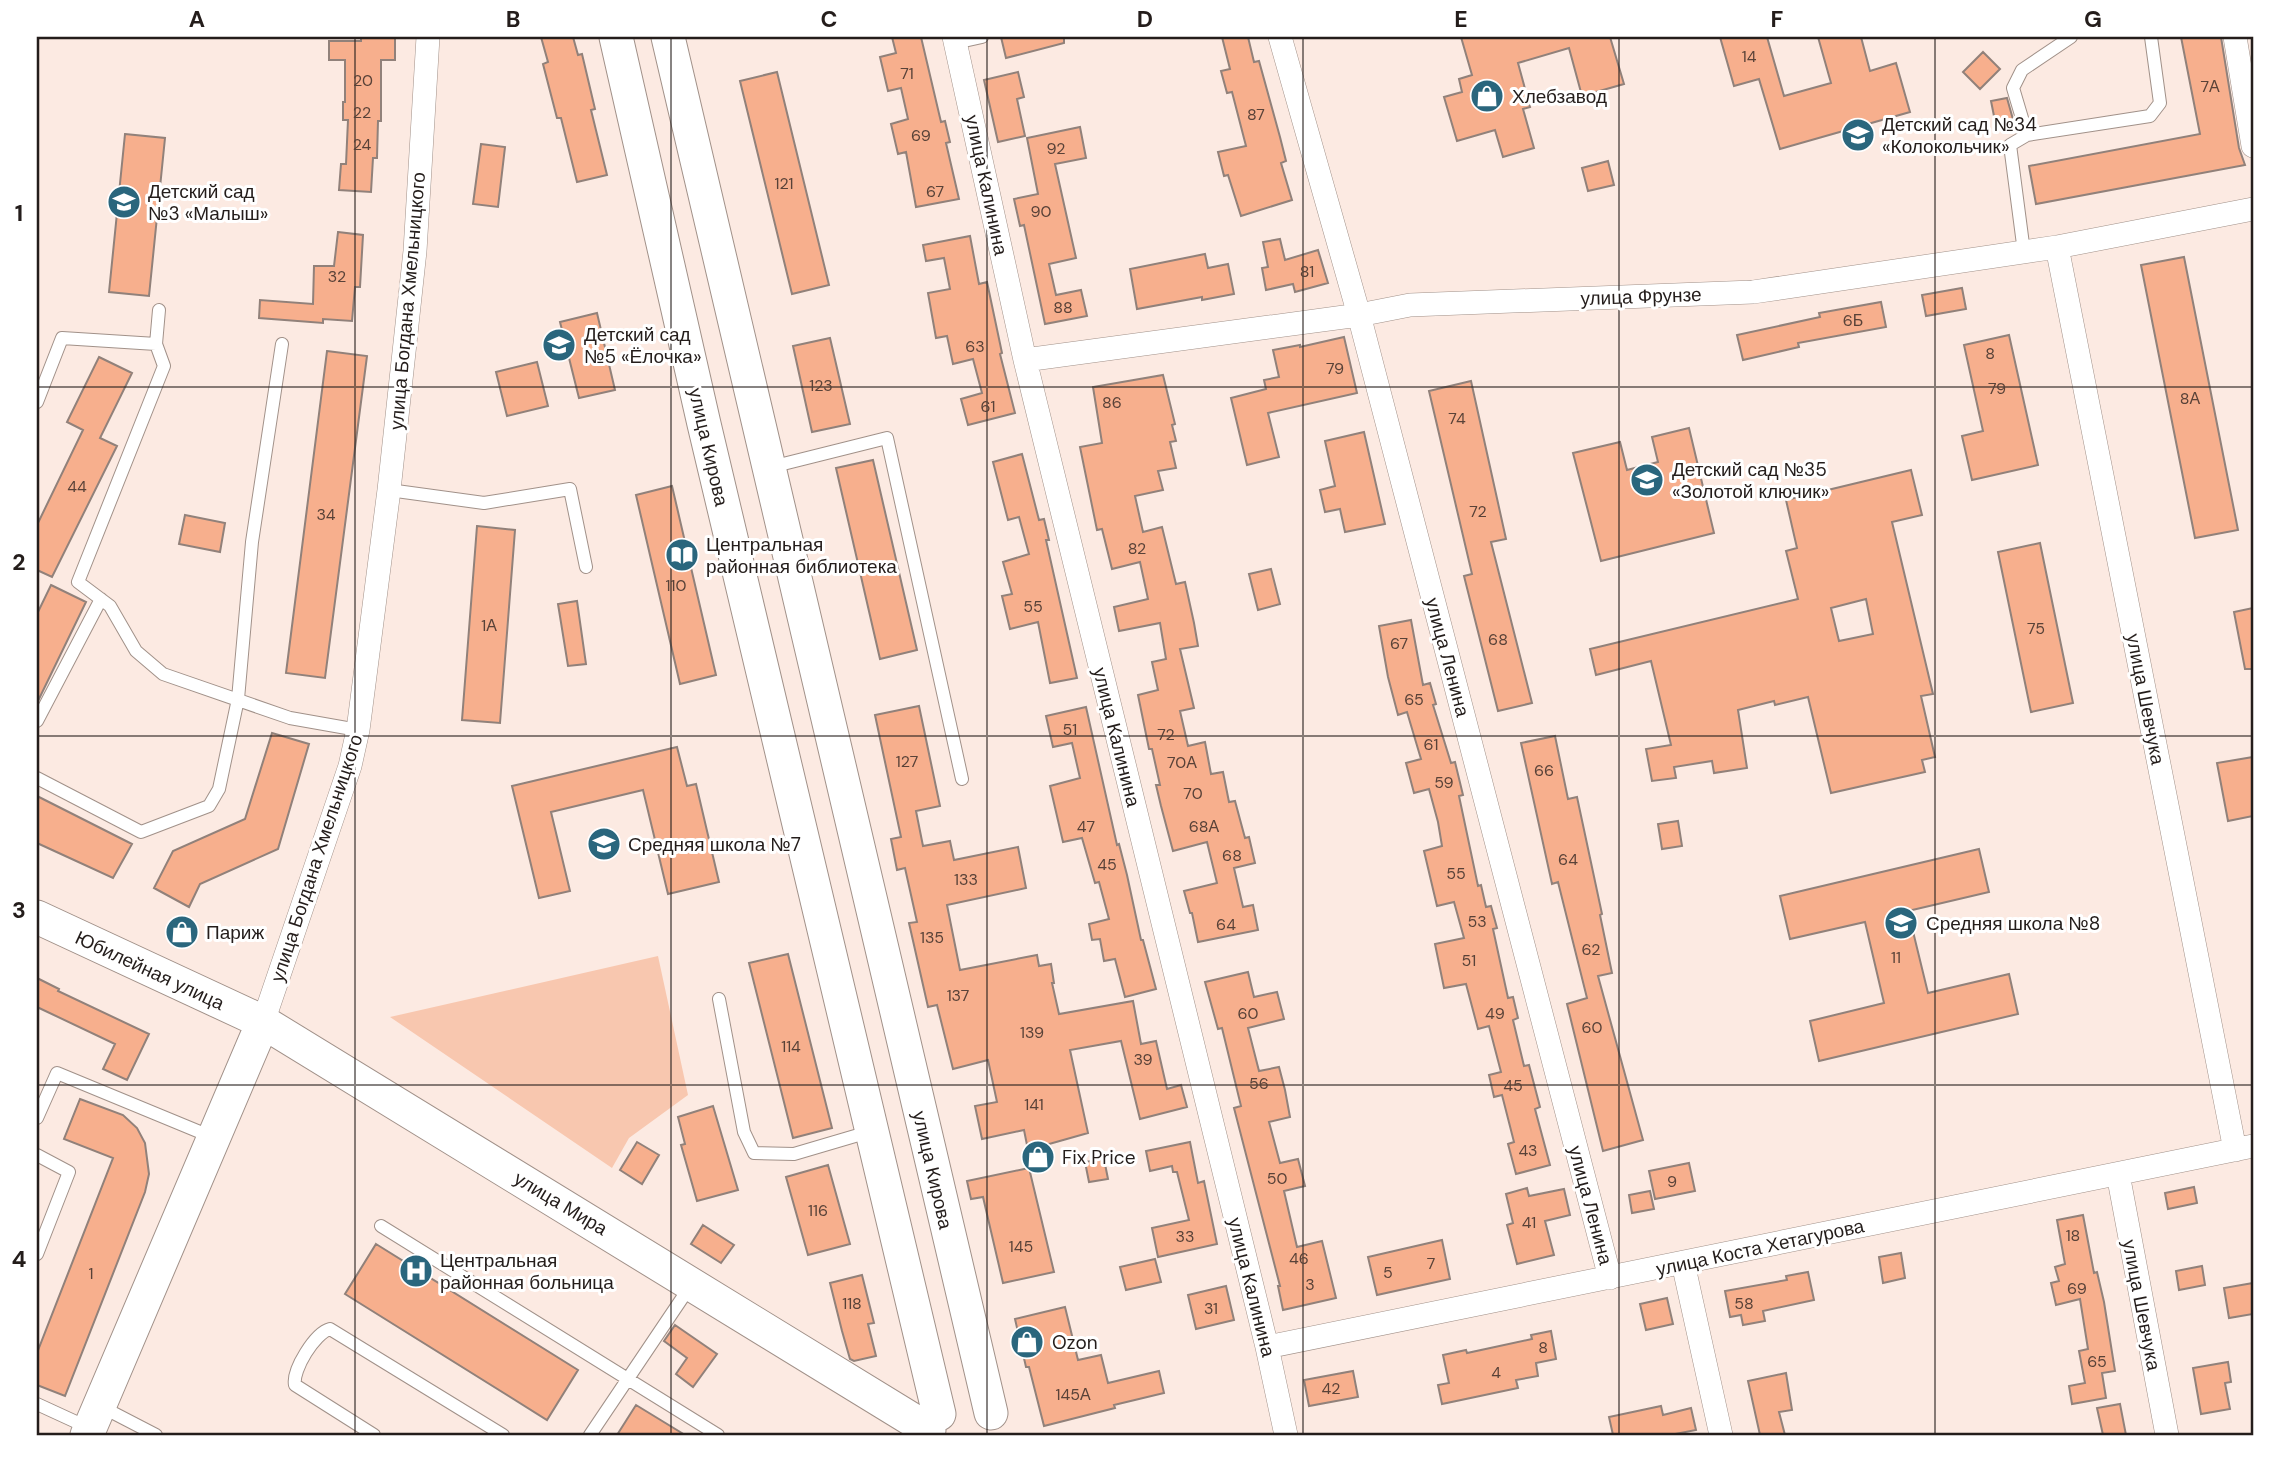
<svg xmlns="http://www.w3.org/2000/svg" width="2290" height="1472" viewBox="0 0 2290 1472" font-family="'DM Sans',sans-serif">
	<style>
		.green { fill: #f8c7af }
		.building { fill: #f7af8d; stroke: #91817a; stroke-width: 2; fill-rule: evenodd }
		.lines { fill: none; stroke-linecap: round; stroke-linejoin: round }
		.lane-casing { stroke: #a19189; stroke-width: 14 }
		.street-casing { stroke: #a19189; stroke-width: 24 }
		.secondary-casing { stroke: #a19189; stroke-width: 35 }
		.lane { stroke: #fff; stroke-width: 12 }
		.street { stroke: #fff; stroke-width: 23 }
		.secondary { stroke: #fff; stroke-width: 33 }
		.grid { fill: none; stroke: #241d1b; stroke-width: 2; stroke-opacity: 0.55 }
		.labels { text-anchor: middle; stroke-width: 6; stroke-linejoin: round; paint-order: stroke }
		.number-label { font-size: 16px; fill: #594238 }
		.poi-label { font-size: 19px; fill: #241d1b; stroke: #fff; text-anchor: start }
		.street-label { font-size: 19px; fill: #241d1b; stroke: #fff }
		.neatline { fill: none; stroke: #241d1b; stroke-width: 2.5 }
		.grid-label { font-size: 23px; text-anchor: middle; font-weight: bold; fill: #241d1b }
	</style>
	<rect width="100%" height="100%" fill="#fceae2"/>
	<path class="green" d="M658 956 688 1095 629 1138 612 1168 390 1017Z"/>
	<path class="building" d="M361 37H395V60H381V121H378L377 158H373L371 192 339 190 341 164H346L348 120H343V102H345V60H329V41H361Z
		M541 37H573L578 55 582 54 595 109 591 110 607 175 577 182 561 118H557L543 64 548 62Z
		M892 37H921L941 122 945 121 950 142 946 143 959 199 916 207 906 152 898 154 891 124 908 119 901 88 888 91 880 57 896 53Z
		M1001 37H1064V43L1006 58Z
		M1222 37H1248L1254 62 1259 61 1280 137 1286 161 1281 163 1292 200 1241 216 1228 175 1224 176 1218 152 1246 146 1232 92 1227 93 1221 71 1230 69Z
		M1461 37H1610L1624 84 1582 96 1569 48 1518 63 1530 107 1523 109 1534 148 1503 157 1495 130 1457 141 1444 97 1462 92 1459 79 1472 75Z
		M1720 37H1767L1784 96 1831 83 1818 37H1861L1870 71 1896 63 1910 112 1780 149 1759 79 1734 86Z
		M2181 37H2221L2239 148 2245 165 2036 204 2029 166 2200 134Z
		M1983 52 2000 69 1980 89 1963 72Z
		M777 72 829 285 792 294 740 81Z
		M1018 72 1024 97 1017 99 1025 136 998 142 984 80Z
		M2007 98 2014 123 1996 126 1991 101Z
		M1080 127 1086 158 1055 164 1076 258 1049 264 1056 295 1081 290 1087 316 1045 324 1024 225 1020 226 1014 199 1038 194 1027 138Z
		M125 134 165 138 149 296 109 292Z
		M481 144 505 147 498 207 473 204Z
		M1608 161 1614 185 1588 191 1582 168Z
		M338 232 363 235 360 287H355L352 321 323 319V323L259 318 260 300 313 304 314 266H334Z
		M970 236 979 284 987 282 1002 353 1000 354 1015 413 968 425 961 399 982 393 973 359 953 364 947 336 936 338 928 293 950 289 944 258 926 261 923 245Z
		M1280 239 1285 260 1318 250 1328 283 1295 292 1293 284 1266 290 1262 268 1268 267 1263 242Z
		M1205 254 1208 268 1228 264 1234 294 1202 300V297L1137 309 1130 269Z
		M2184 257 2238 530 2195 538 2141 265Z
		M1962 288 1966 309 1926 316 1922 295Z
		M1881 302 1886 327 1798 343 1799 347 1743 360 1737 335 1820 317 1819 313Z
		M597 313 615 390 579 398 560 322Z
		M2009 335 2038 465 1972 480 1962 436 1983 431 1964 345Z
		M1344 337 1357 393 1268 413 1279 457 1247 465 1231 398 1266 389 1264 380 1279 377 1273 350 1300 345V347Z
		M830 338 850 424 812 432 793 346Z
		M327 351 367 356 325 678 286 673Z
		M99 357 132 373 100 438 117 446 52 577 37 570V525L83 430 67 422Z
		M537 362 548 406 507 416 496 372Z
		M1163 375 1175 424 1172 425 1176 441 1170 442 1176 468 1158 471 1163 490 1135 496 1143 532 1162 527 1176 584 1185 582 1194 623 1198 646 1180 649 1194 708 1180 711 1188 746 1205 742 1211 774 1223 772 1229 802 1235 801 1245 838 1249 837 1255 863 1234 868 1243 907 1253 905 1258 930 1198 942 1192 913H1190L1184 891 1217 883 1207 842 1173 851 1161 806 1156 785H1160L1152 749H1149L1138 695 1158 690 1152 662 1166 659 1160 623 1119 631 1114 607 1148 599 1140 562 1112 569 1102 529 1097 530 1080 447 1102 443 1093 387Z
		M1471 381 1506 539 1491 542 1532 703 1498 711 1464 576 1472 574 1429 391Z
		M1689 428 1714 533 1601 561 1573 453 1620 442 1627 470 1658 462 1652 437Z
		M1364 432 1385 524 1345 532 1340 509 1325 512 1320 490 1335 486 1325 441Z
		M1022 454 1039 520 1044 519 1049 540H1046L1077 678 1050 683 1038 622 1010 629 1002 596 1012 594 1003 562 1029 554 1019 517 1008 520 993 462Z
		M873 460 917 650 880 659 836 468Z
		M1911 470 1922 515 1892 522 1933 694 1921 696 1935 757 1922 760 1925 772 1831 793 1808 697 1775 705 1774 701 1738 710 1747 768 1714 773 1712 761 1674 767 1676 778 1652 781 1646 749 1671 745 1651 661 1596 675 1590 649 1798 599 1786 551 1797 548 1786 500ZM1866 599 1873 634 1839 641 1831 608Z
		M672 486 716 675 680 684 636 495Z
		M185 515 225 523 220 552 179 544Z
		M477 526 515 530 500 723 462 720Z
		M2040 543 2073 703 2031 712 1998 552Z
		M1271 569 1280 604 1258 610 1249 574Z
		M51 585 86 602 37 703V614Z
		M577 601 586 664 568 666 558 604Z
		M2253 608V669H2245L2234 612Z
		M1411 620 1423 685 1430 683 1436 704 1433 705 1451 763 1455 762 1463 795 1459 796 1478 886 1481 885 1486 907 1491 906 1497 928 1493 929 1508 998 1513 997 1518 1018 1513 1020 1524 1066 1529 1065 1540 1107 1535 1109 1550 1165 1516 1174 1508 1144 1514 1142 1502 1095 1494 1097 1489 1075 1501 1072 1489 1026 1478 1029 1466 984 1444 988 1435 944 1464 938 1454 902 1437 906 1424 851 1442 846 1438 822 1429 789 1414 793 1406 763 1421 759 1407 712 1398 715 1388 677 1379 626Z
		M919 706 940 806 916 811 923 846 950 841 954 860 1018 847 1026 888 947 905 960 970 1037 955 1039 966 1051 964 1054 983H1052L1059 1014 1133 1001 1141 1044 1156 1041 1167 1089 1181 1085 1187 1107 1140 1119 1121 1041 1070 1050 1088 1133 1028 1150 1024 1130 982 1139 975 1106 997 1102 988 1060 953 1069 937 1005 928 1007 909 923 917 922 905 868 897 870 891 839 901 837 875 715Z
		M1086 707 1117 845 1119 844 1127 875 1141 940H1143L1156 989 1125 997 1115 959 1104 961 1100 939 1092 940 1089 924 1109 919 1099 882 1095 883 1082 838 1063 842 1050 786 1080 778 1072 743 1053 747 1046 716Z
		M272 733 309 744 278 849 200 884 189 907 154 888 173 851 245 819Z
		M1555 736 1568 799 1577 797 1602 914 1600 915 1612 973 1598 976 1643 1140 1603 1151 1567 1004 1587 998 1558 882 1552 884 1521 743Z
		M677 747 687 786 696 784 719 882 668 894 643 790 551 812 570 891 539 898 512 786Z
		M2253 757V816L2228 821 2217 763Z
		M37 796 132 844 113 878 37 843Z
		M1678 821 1682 846 1662 849 1658 824Z
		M1979 849 1989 892 1908 911 1928 993 2009 974 2018 1014 1819 1061 1810 1021 1884 1003 1865 922 1790 939 1780 896Z
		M788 954 832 1128 793 1138 749 963Z
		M1248 972 1254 997 1277 992 1284 1019 1248 1028 1259 1071 1279 1067 1285 1090 1290 1117 1269 1122 1280 1163 1298 1159 1305 1186 1284 1191 1297 1247 1322 1241 1336 1298 1283 1310 1278 1286H1280L1234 1108 1241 1106 1222 1028 1218 1029 1205 982Z
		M37 978 59 989 58 991 149 1034 127 1080 103 1069 115 1044 37 1007Z
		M80 1099 123 1115 137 1128 145 1143 149 1174 145 1192 65 1396 37 1385V1353L113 1158 64 1139Z
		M713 1106 738 1190 697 1201 681 1145 685 1144 678 1117Z
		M637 1142 659 1155 642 1184 620 1170Z
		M1190 1142 1198 1183 1204 1181 1217 1244 1158 1257 1152 1228 1189 1220 1177 1172H1173L1172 1166 1150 1171 1146 1151Z
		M1104 1159 1108 1179 1089 1182 1085 1162Z
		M1689 1163 1695 1191 1655 1199 1649 1171Z
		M828 1165 850 1244 808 1255 786 1177Z
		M1029 1168 1054 1272 1003 1283 983 1197 971 1199 967 1181Z
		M2194 1187 2197 1203 2168 1209 2165 1193Z
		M1527 1188 1529 1196 1564 1189 1570 1215 1545 1221 1554 1255 1517 1264 1507 1225 1513 1223 1506 1194Z
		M1650 1191 1654 1209 1632 1213 1629 1195Z
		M2083 1215 2094 1273 2097 1272 2104 1302 2115 1371 2102 1373 2106 1398 2072 1404 2069 1386 2085 1383 2079 1351 2088 1349 2080 1299 2056 1305 2051 1283 2059 1281 2055 1267 2065 1264 2057 1220Z
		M703 1225 734 1245 721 1263 691 1244Z
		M1442 1240 1450 1279 1377 1295 1368 1257Z
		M376 1244 578 1370 547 1420 345 1294Z
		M1901 1253 1905 1278 1883 1283 1879 1257Z
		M1155 1259 1161 1282 1126 1290 1120 1267Z
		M2202 1266 2205 1285 2179 1290 2176 1271Z
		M1808 1272 1814 1300 1763 1311 1765 1321 1743 1325 1741 1315 1730 1317 1725 1291 1787 1280 1786 1276Z
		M862 1275 874 1323 868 1324 876 1356 854 1361 850 1359 842 1331 830 1283Z
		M2253 1283V1314L2229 1318 2224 1288Z
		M1226 1286 1234 1320 1196 1329 1188 1295Z
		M1667 1298 1673 1324 1646 1330 1640 1304Z
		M1065 1307 1078 1360 1101 1355 1108 1383 1159 1371 1164 1393 1114 1405 1115 1408 1044 1426 1029 1367H1026L1015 1319Z
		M675 1325 717 1354 693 1387 676 1374 687 1358 664 1341Z
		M1551 1331 1556 1359 1536 1363 1538 1376 1516 1380 1518 1388 1442 1404 1438 1385 1449 1383 1443 1355 1466 1350 1467 1353 1532 1339 1531 1335Z
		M2228 1362 2231 1382 2225 1383 2230 1409 2201 1414 2193 1368Z
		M1353 1371 1358 1397 1309 1406 1304 1380Z
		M1786 1373 1792 1410 1779 1412 1785 1435H1760L1748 1381Z
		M2120 1404 2126 1435H2103L2097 1408Z
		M636 1405 685 1435H617Z
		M1661 1406 1663 1415 1691 1408 1696 1430 1670 1435H1613L1609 1417Z"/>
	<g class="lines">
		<defs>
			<path id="lane" d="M2071 37 2022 70 2013 88 2027 135 2150 116 2160 103 2151 37
				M955 43 982 37
				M2024 252 2010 145 2027 135
				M156 344 159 310
				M37 402 62 338 156 344 164 366 78 582 110 606 136 651 163 674 290 718 358 730
				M771 467 887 438 962 779
				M389 490 484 503 570 489 586 567
				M37 721 101 599
				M37 778 141 832 209 806 219 789 238 699 252 542 282 344
				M719 999 744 1132 754 1153 794 1154 872 1131
				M37 1118 57 1073 212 1137
				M37 1155 69 1172 37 1254
				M381 1226 718 1435
				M37 1404 87 1427
				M100 1406 156 1435
				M374 1435 295 1385C292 1370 315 1333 330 1329L503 1435
				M590 1435 691 1285"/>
			<path id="street" d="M954 37 1025 360 1267 1347 1286 1435
				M1280 37 1359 315 1610 1278
				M2235 37 2253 146
				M2057 247 2235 1150
				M1025 360 1359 315 1410 305 1753 292 2057 247 2253 209
				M263 1022 350 766 358 730 389 490 415 251 428 37
				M2118 1174 2167 1435
				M1683 1263 1721 1435
				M1267 1347 2253 1146"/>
			<path id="secondary" d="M616 37 704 424 939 1414
				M668 37 991 1413
				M37 917 263 1022 929 1430
				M87 1435 263 1022"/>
		</defs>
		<use href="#lane" class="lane-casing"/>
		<use href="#street" class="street-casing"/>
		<use href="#secondary" class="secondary-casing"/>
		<use href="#lane" class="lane"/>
		<use href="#street" class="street"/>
		<use href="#secondary" class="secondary"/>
	</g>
	<path class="grid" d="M355 37V1435M671 37V1435M987 37V1435M1303 37V1435M1619 37V1435M1935 37V1435M37 387H2253M37 736H2253M37 1085H2253"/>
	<defs>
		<symbol id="shop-disc" viewBox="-11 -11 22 22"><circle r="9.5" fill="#2a667d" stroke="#fff"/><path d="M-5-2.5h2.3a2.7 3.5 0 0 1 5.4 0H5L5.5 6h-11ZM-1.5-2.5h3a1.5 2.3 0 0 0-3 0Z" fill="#fff"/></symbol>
		<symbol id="school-disc" viewBox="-11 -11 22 22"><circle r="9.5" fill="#2a667d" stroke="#fff"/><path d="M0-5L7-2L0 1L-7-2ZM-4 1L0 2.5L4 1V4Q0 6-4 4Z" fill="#fff"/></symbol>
		<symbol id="library-disc" viewBox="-11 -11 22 22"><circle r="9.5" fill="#2a667d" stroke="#fff"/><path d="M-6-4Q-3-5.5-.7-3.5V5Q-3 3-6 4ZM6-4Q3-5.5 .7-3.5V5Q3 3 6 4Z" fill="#fff"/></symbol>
		<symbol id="hospital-disc" viewBox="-11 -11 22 22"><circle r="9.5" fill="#2a667d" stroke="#fff"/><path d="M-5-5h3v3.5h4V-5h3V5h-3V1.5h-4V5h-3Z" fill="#fff"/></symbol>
	</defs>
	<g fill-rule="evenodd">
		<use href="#shop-disc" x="1468" y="77" width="38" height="38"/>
		<use href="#school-disc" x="1839" y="116" width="38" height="38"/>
		<use href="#school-disc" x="105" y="183" width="38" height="38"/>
		<use href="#school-disc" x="540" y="326" width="38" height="38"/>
		<use href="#school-disc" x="1628" y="461" width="38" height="38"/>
		<use href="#library-disc" x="663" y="536" width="38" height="38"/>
		<use href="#school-disc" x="585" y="825" width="38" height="38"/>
		<use href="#school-disc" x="1882" y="904" width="38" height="38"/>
		<use href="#shop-disc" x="163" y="913" width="38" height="38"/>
		<use href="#shop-disc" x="1019" y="1138" width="38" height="38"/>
		<use href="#hospital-disc" x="397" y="1252" width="38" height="38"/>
		<use href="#shop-disc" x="1008" y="1323" width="38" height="38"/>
	</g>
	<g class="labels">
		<g class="number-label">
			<text x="1749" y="62">14</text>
			<text x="907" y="79">71</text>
			<text x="363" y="86">20</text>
			<text x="2210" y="92">7А</text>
			<text x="362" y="118">22</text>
			<text x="1256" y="120">87</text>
			<text x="921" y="141">69</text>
			<text x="362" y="150">24</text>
			<text x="1056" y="154">92</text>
			<text x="784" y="189">121</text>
			<text x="935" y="197">67</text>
			<text x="1041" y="217">90</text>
			<text x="1307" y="277">81</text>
			<text x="337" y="282">32</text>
			<text x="1063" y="313">88</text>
			<text x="1853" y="326">6Б</text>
			<text x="975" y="352">63</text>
			<text x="1990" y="359">8</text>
			<text x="1335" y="374">79</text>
			<text x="821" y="391">123</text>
			<text x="1997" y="394">79</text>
			<text x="2190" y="404">8А</text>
			<text x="1112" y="408">86</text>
			<text x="988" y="412">61</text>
			<text x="1457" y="424">74</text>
			<text x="77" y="492">44</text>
			<text x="1478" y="517">72</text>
			<text x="326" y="520">34</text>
			<text x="1137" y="554">82</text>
			<text x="676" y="591">110</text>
			<text x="1033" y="612">55</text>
			<text x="489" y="631">1А</text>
			<text x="2036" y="634">75</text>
			<text x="1498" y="645">68</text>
			<text x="1399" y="649">67</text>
			<text x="1414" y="705">65</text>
			<text x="1070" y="735">51</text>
			<text x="1166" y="740">72</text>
			<text x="1431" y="750">61</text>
			<text x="907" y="767">127</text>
			<text x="1182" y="768">70А</text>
			<text x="1544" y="776">66</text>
			<text x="1444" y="788">59</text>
			<text x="1193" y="799">70</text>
			<text x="1086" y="832">47</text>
			<text x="1204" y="832">68А</text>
			<text x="1232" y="861">68</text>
			<text x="1568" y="865">64</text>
			<text x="1107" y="870">45</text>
			<text x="1456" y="879">55</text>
			<text x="966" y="885">133</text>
			<text x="1477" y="927">53</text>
			<text x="1226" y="930">64</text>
			<text x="932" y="943">135</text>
			<text x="1591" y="955">62</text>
			<text x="1896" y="963">11</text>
			<text x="1469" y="966">51</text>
			<text x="958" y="1001">137</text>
			<text x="1248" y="1019">60</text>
			<text x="1495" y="1019">49</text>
			<text x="1592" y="1033">60</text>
			<text x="1032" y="1038">139</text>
			<text x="791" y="1052">114</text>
			<text x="1143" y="1065">39</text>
			<text x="1259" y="1089">56</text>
			<text x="1513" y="1091">45</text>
			<text x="1034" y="1110">141</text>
			<text x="1528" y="1156">43</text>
			<text x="1277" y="1184">50</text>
			<text x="1672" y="1187">9</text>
			<text x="818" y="1216">116</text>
			<text x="1529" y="1228">41</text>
			<text x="2073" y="1241">18</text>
			<text x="1185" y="1242">33</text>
			<text x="1021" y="1252">145</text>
			<text x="1299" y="1264">46</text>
			<text x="1431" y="1269">7</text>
			<text x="1388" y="1278">5</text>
			<text x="91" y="1279">1</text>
			<text x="1310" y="1290">3</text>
			<text x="2077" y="1294">69</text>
			<text x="852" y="1309">118</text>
			<text x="1744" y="1309">58</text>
			<text x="1211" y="1314">31</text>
			<text x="1543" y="1353">8</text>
			<text x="2097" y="1367">65</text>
			<text x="1496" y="1378">4</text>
			<text x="1331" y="1394">42</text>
			<text x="1073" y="1400">145А</text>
		</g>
		<g class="poi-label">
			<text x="1512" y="103">Хлебзавод</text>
			<text x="1882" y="131">Детский сад №34<tspan x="1882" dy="22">«Колокольчик»</tspan></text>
			<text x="148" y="198">Детский сад<tspan x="148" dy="22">№3 «Малыш»</tspan></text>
			<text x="584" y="341">Детский сад<tspan x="584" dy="22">№5 «Ёлочка»</tspan></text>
			<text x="1672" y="476">Детский сад №35<tspan x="1672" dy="22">«Золотой ключик»</tspan></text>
			<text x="706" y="551">Центральная<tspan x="706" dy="22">районная библиотека</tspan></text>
			<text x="628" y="851">Средняя школа №7</text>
			<text x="1926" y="930">Средняя школа №8</text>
			<text x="206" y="939">Париж</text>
			<text x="1062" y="1164">Fix Price</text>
			<text x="440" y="1267">Центральная<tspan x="440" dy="22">районная больница</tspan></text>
			<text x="1052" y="1349">Ozon</text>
		</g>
		<g class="street-label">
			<text transform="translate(987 185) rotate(78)" y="7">улица Калинина</text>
			<text transform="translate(1641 296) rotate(-2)" y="7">улица Фрунзе</text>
			<text transform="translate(407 301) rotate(-85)" y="7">улица Богдана Хмельницкого</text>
			<text transform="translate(709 447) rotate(77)" y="7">улица Кирова</text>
			<text transform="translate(1448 657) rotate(75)" y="7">улица Ленина</text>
			<text transform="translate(2146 699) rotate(79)" y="7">улица Шевчука</text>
			<text transform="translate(1117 737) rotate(76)" y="7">улица Калинина</text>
			<text transform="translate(316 858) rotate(-72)" y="7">улица Богдана Хмельницкого</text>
			<text transform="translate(150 970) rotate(25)" y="7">Юбилейная улица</text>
			<text transform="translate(933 1170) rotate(77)" y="7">улица Кирова</text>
			<text transform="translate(561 1203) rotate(31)" y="7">улица Мира</text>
			<text transform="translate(1591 1205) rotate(75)" y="7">улица Ленина</text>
			<text transform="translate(1760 1247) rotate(-12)" y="7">улица Коста Хетагурова</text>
			<text transform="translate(1252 1287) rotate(76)" y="7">улица Калинина</text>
			<text transform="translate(2142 1305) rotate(79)" y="7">улица Шевчука</text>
		</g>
	</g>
	<rect width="2290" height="1472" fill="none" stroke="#ffffff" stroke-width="77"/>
	<rect x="38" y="38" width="2214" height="1396" class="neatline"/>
	<g class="grid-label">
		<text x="197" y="27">A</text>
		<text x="513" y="27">B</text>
		<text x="829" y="27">C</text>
		<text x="1145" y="27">D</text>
		<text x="1461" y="27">E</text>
		<text x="1777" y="27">F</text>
		<text x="2093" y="27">G</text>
		<text x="19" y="221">1</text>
		<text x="19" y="570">2</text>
		<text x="19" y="918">3</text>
		<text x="19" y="1267">4</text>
	</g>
</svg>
